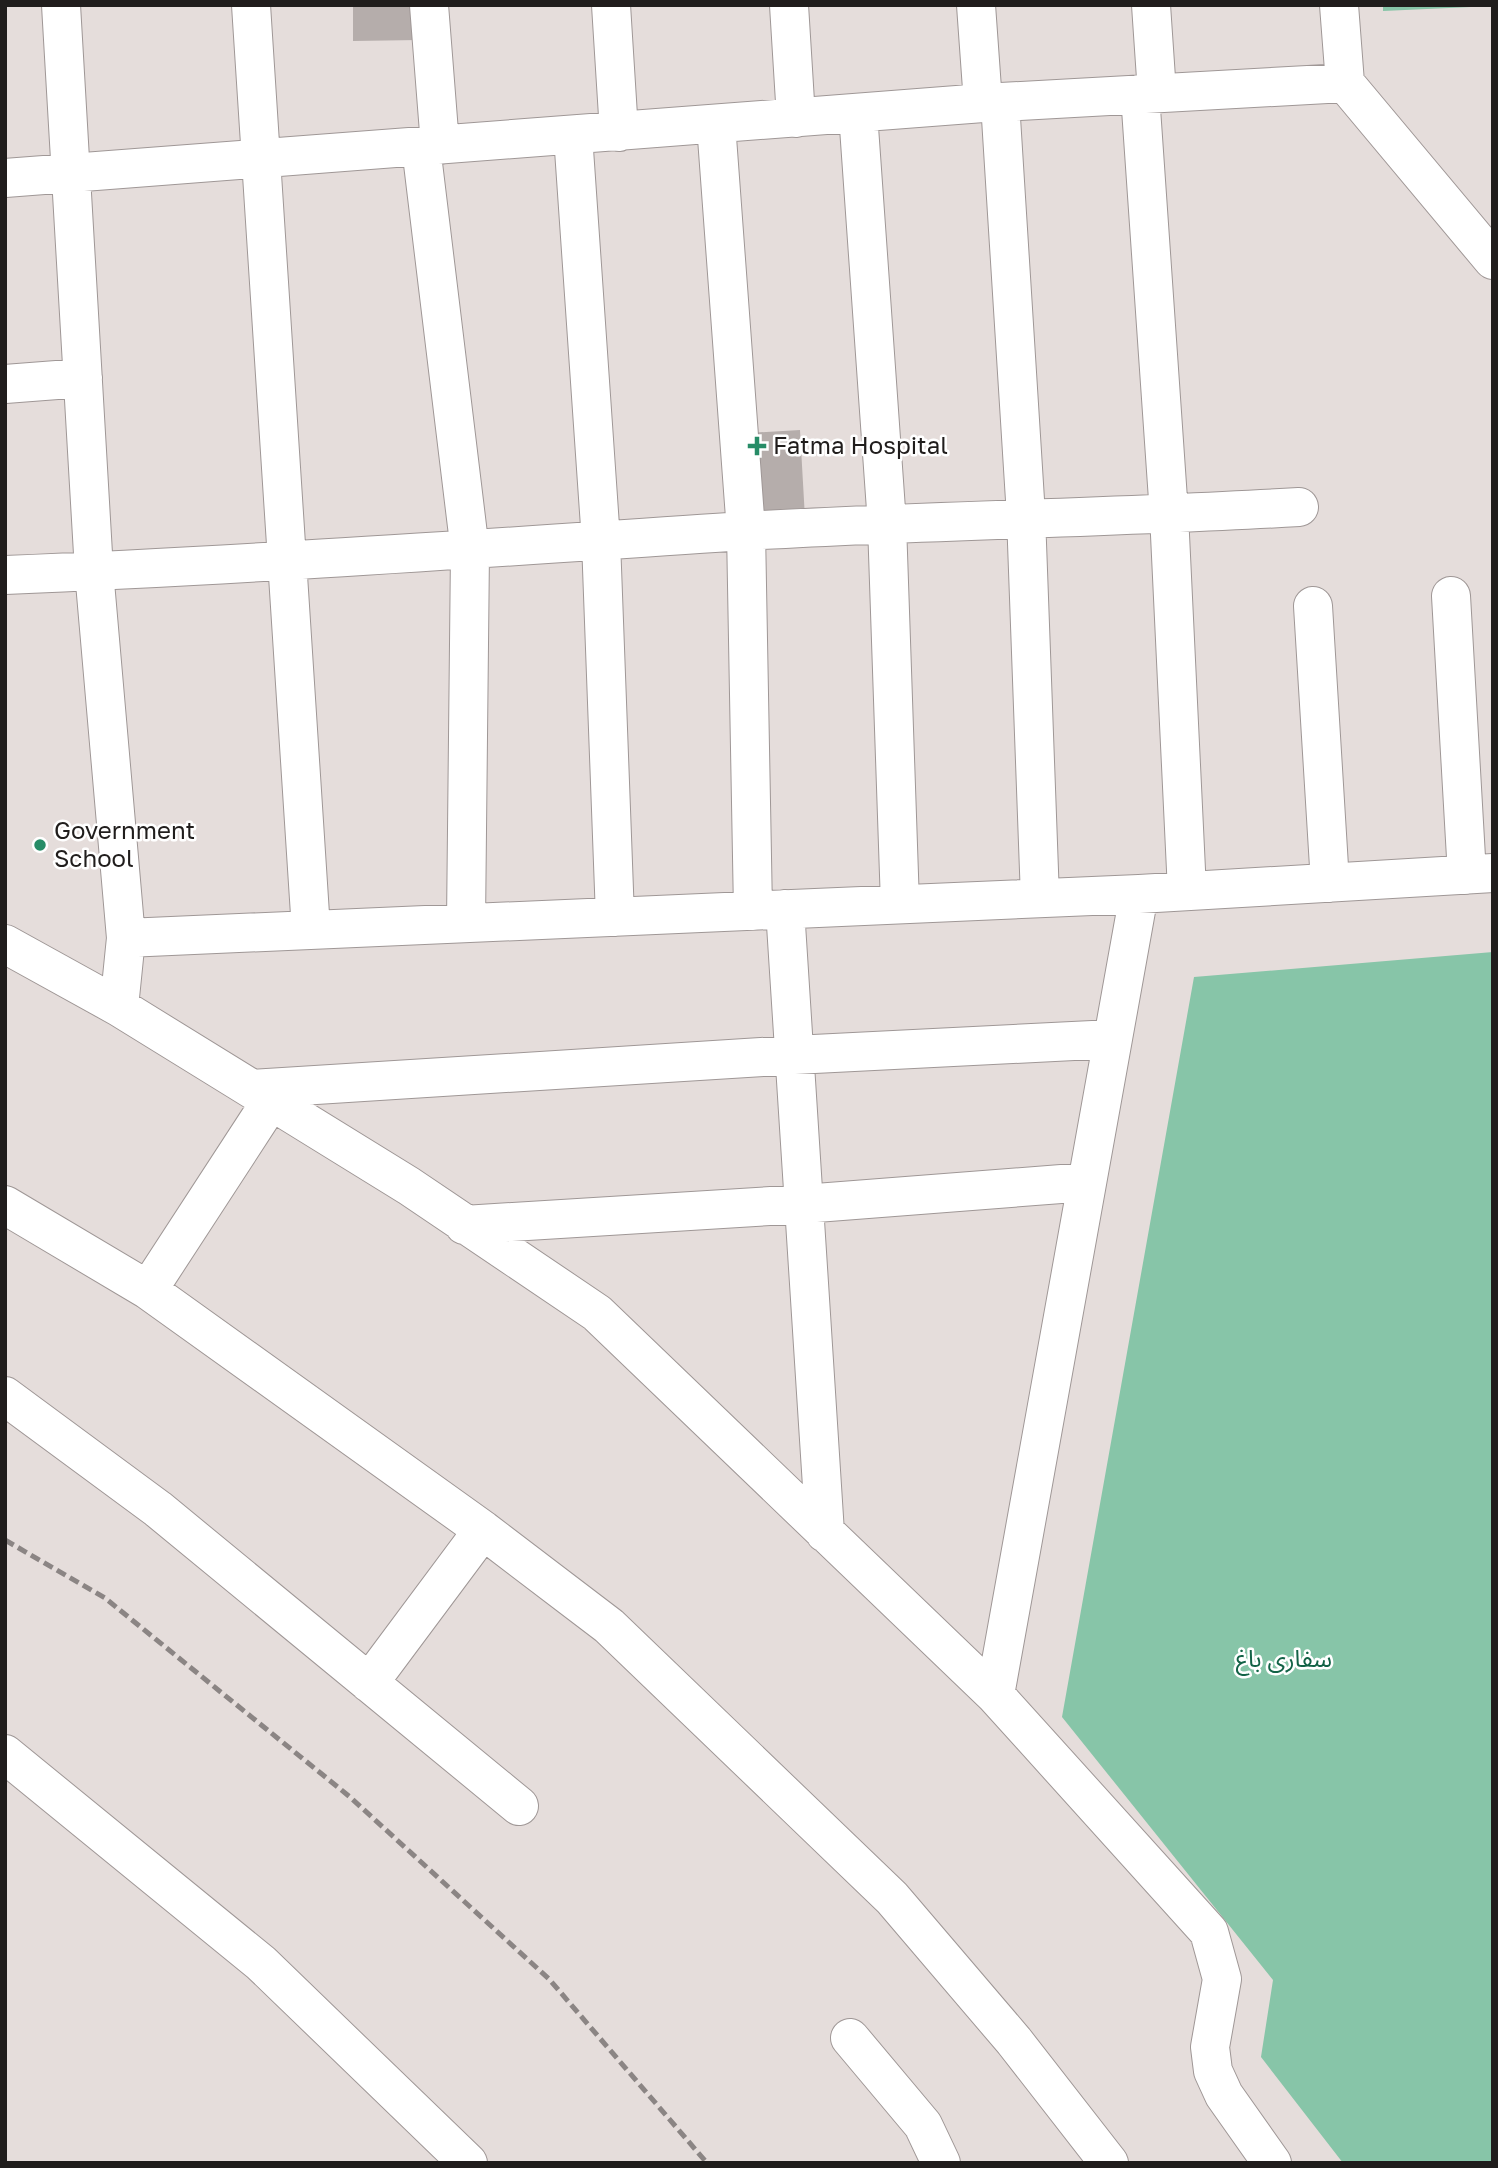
<svg xmlns="http://www.w3.org/2000/svg" width="1498" height="2168" viewBox="0 0 1498 2168" font-family="'Golos Text','Noto Sans Arabic',sans-serif">
	<style>
		.green { fill: #87c5a8 }
		.building { fill: #b5adab }
		.lines { fill: none; stroke-linecap: round; stroke-linejoin: round }
		.minor-casing { stroke: #9f9796; stroke-width: 40 }
		.minor { stroke: #fff; stroke-width: 38 }
		.rail { stroke: #8b8584; stroke-width: 5; stroke-dasharray: 10 5; stroke-linecap: butt }
		.poi-dot { fill: #278c67; stroke: #fff; stroke-width: 2.5 }
		.labels { text-anchor: middle; stroke-width: 5; stroke-linejoin: round; paint-order: stroke }
		.poi-label { font-size: 24px; fill: #201d1c; stroke: #fff; text-anchor: start }
		.park-label { font-size: 24px; fill: #126246; stroke: #fff }
	</style>
	<rect width="100%" height="100%" fill="#e5dddb"/>
	<path class="green" d="M1383 5H1493V6L1383 11Z
		M1493 952V2163H1343L1261 2057 1273 1980 1062 1717 1194 977Z"/>
	<path class="building" d="M353 5H419V40L353 41Z
		M800 430 805 518 752 521 747 433Z"/>
	<g class="lines">
		<defs>
			<path id="minor" d="M61 5 94 571 126 938 119 1007
				M251 5 311 930
				M429 5 440 145
				M611 5 619 132
				M789 5 796 118
				M976 5 983 103
				M1151 5 1157 93
				M1339 5 1345 83 1493 260
				M1140 94 1169 514 1187 891
				M1000 102 1026 516 1040 898
				M858 113 887 524 900 904
				M716 124 746 531 753 911
				M573 135 601 541 615 917
				M421 147 470 551 466 923
				M5 178 983 103 1345 83
				M5 384 83 378
				M5 575C252 565 499 547 746 531 931 520 1115 518 1299 507
				M1451 596 1467 875
				M1313 606 1330 883
				M785 909 825 1533
				M126 938 1139 894 1493 873
				M5 944 119 1007 409 1186 597 1313 995 1695 1209 1932 1222 1979 1210 2047 1213 2071 1224 2095 1272 2163
				M252 1089 794 1055 1113 1039
				M5 1205 148 1290 483 1530 369 1683
				M464 1225 803 1204 1087 1182
				M148 1290 271 1101
				M5 1396 158 1509 519 1806
				M483 1530 609 1626 892 1898 1014 2041 1109 2163
				M995 1695 1139 894
				M5 1754 261 1963 468 2163
				M850 2038 923 2125 941 2163"/>
		</defs>
		<use href="#minor" class="minor-casing"/>
		<use href="#minor" class="minor"/>
		<path class="rail" d="M5 1540 105 1598 350 1797 549 1979 707 2163"/>
	</g>
	<g class="poi-dot">
		<path d="M753.5 435.5h7v7h7v7h-7v7h-7v-7h-7v-7h7z"/>
		<circle cx="40" cy="845" r="7"/>
	</g>
	<g class="labels">
		<g class="poi-label">
			<text x="773" y="454">Fatma Hospital</text>
			<text x="54" y="839">Government<tspan x="54" dy="28">School</tspan></text>
		</g>
		<g class="park-label">
			<text x="1284" y="1667">سفاری باغ</text>
		</g>
	</g>
	<rect width="1498" height="2168" fill="none" stroke="#201d1c" stroke-width="14"/>
</svg>
